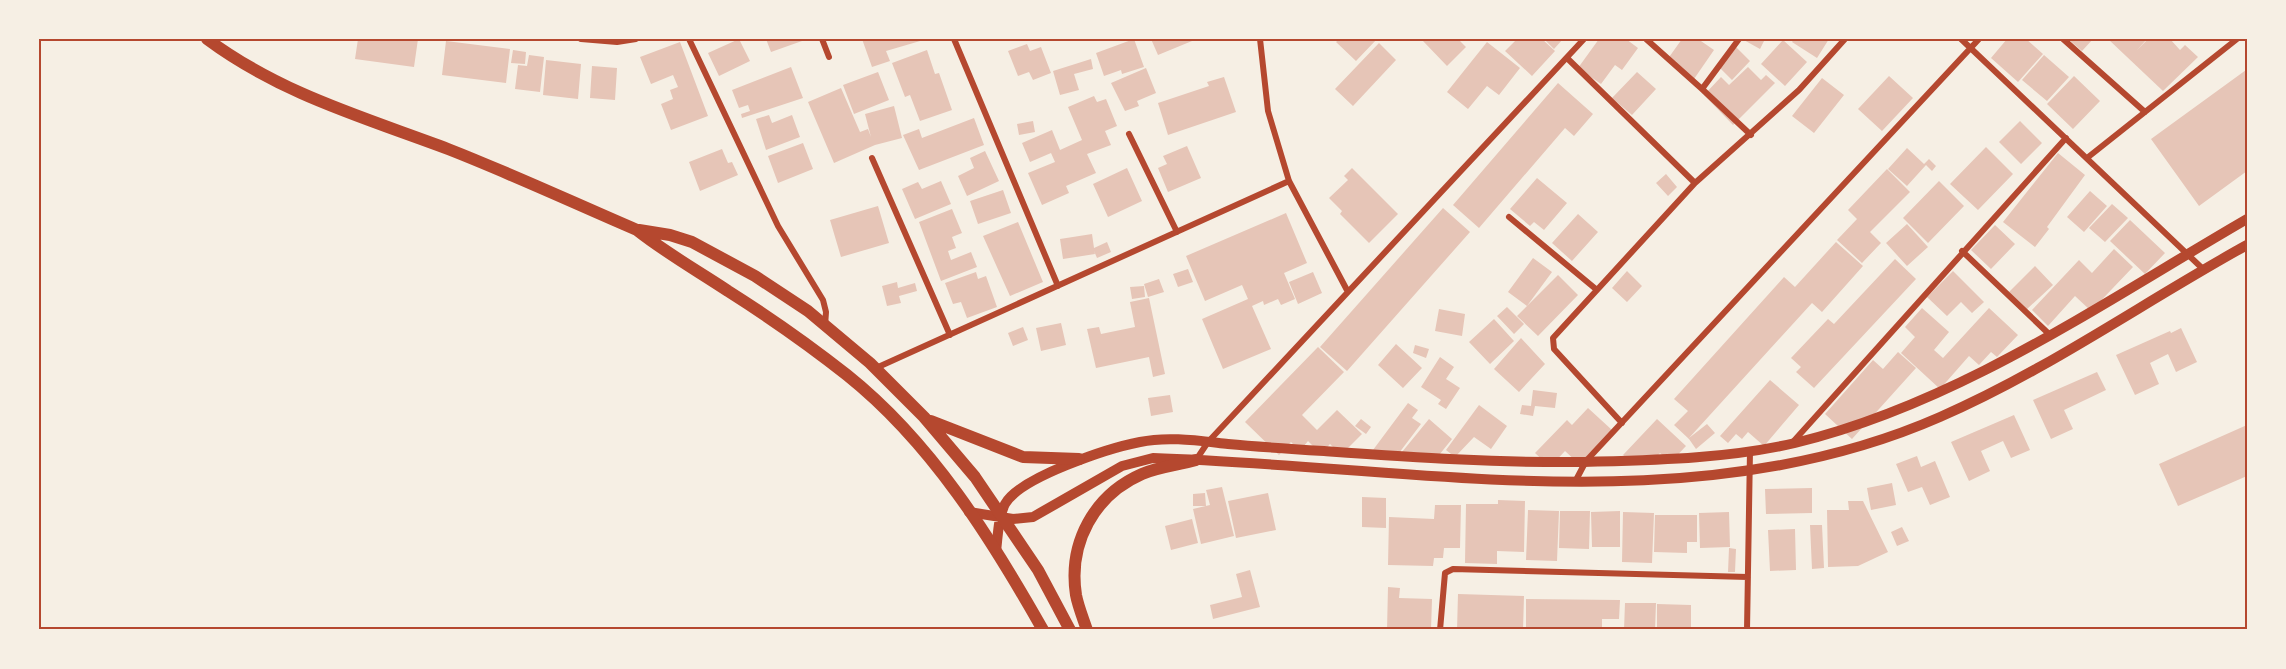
<svg xmlns="http://www.w3.org/2000/svg" width="2286" height="669" viewBox="0 0 2286 669" font-family="Mulish,sans-serif">
	<style>
		.building { fill: #e6c5b7 }
		.lines { fill: none; stroke-linecap: round; stroke-linejoin: round }
		.minor { stroke: #b5482f; stroke-width: 6 }
		.tertiary { stroke: #b5482f; stroke-width: 10 }
		.primary { stroke: #b5482f; stroke-width: 12 }
		.neatline { fill: none; stroke: #b5482f; stroke-width: 2 }
	</style>
	<rect width="100%" height="100%" fill="#f6efe4"/>
	<path class="building" d="M358 39H418L414 67 355 59Z
		M739 39 750 61 719 76 708 53Z
		M766 39H801L802 41 771 52Z
		M862 39H927L886 51 890 61 872 67Z
		M1134 39 1144 67 1122 74 1121 70 1104 76 1096 53Z
		M1151 39H1192V41L1158 55Z
		M1339 39H1377L1356 61 1336 42Z
		M1425 39H1463L1460 41 1466 47 1447 66 1423 41Z
		M1517 39H1542L1555 51 1532 76 1505 51Z
		M1544 39H1563L1554 49Z
		M1599 39H1626L1638 48 1622 70 1615 65 1601 84 1578 68Z
		M1682 39H1698L1714 50 1694 79 1667 60Z
		M1742 39H1765L1760 49Z
		M1794 39H1829L1817 58 1792 42Z
		M2007 39H2026L2043 54 2018 82 1991 58Z
		M2068 39H2093L2082 51Z
		M2108 39H2147L2137 50 2148 39H2170L2180 50 2185 45 2198 57 2163 91Z
		M1783 40 1807 62 1785 86 1761 64Z
		M446 41 510 49 506 83 442 75Z
		M680 42 708 116 671 130 661 104 673 99 670 90 678 87 673 75 651 84 640 57Z
		M1487 42 1520 68 1499 95 1487 86 1468 109 1447 92Z
		M1379 43 1396 60 1353 106 1335 89Z
		M1027 44 1030 51 1041 47 1051 73 1033 80 1029 72 1018 76 1008 51Z
		M1736 47 1750 61 1732 80 1718 66Z
		M513 50 526 52 525 64 511 63Z
		M927 50 935 74 939 73 952 110 920 121 910 95 905 97 892 63Z
		M529 55 544 57 540 92 515 89 518 65 527 66Z
		M2044 55 2069 77 2047 101 2022 80Z
		M1091 59 1093 69 1074 74 1079 90 1060 95 1053 71Z
		M546 60 581 64 578 99 543 95Z
		M592 66 617 68 615 100 590 98Z
		M791 67 803 98 742 118 741 114 750 111 748 105 739 108 732 90Z
		M1748 67 1761 80 1766 75 1775 83 1733 125 1704 95 1721 77 1729 85Z
		M1146 68 1156 93 1137 101 1139 106 1125 111 1111 83Z
		M2246 70 2247 171 2199 206 2151 139Z
		M878 72 889 100 854 114 843 85Z
		M1637 72 1656 89 1632 115 1612 98Z
		M1889 76 1913 98 1882 131 1858 109Z
		M2074 76 2100 101 2073 129 2047 104Z
		M1224 77 1236 112 1168 135 1158 103 1209 86 1207 82Z
		M1822 78 1844 95 1814 133 1792 116Z
		M1558 83 1593 114 1574 136 1565 128 1479 228 1453 205Z
		M841 88 860 132 868 129 871 137 865 114 894 106 902 138 875 145 834 163 808 102Z
		M1094 96 1097 102 1106 99 1117 126 1105 131 1111 145 1087 154 1096 173 1066 186 1069 193 1042 205 1028 173 1055 162 1051 153 1030 162 1022 143 1052 130 1060 150 1082 140 1068 107Z
		M769 115 772 123 792 115 800 137 766 150 756 119Z
		M974 118 984 145 919 170 903 135 919 129 922 138Z
		M1033 121 1035 132 1019 135 1017 124Z
		M2020 121 2042 143 2021 164 1999 142Z
		M803 143 813 169 778 183 768 156Z
		M1187 146 1201 178 1168 192 1158 168 1167 164 1163 156Z
		M1986 147 2013 174 1978 210 1950 184Z
		M1907 148 1924 164 1929 159 1936 166 1932 171 1926 165 1907 186 1888 169Z
		M722 149 728 163 732 162 738 175 700 191 689 162Z
		M985 151 999 181 967 196 958 176 974 168 970 158Z
		M2058 153 2085 175 2047 227 2049 229 2035 247 2003 222Z
		M1127 168 1142 201 1108 217 1093 184Z
		M1352 168 1398 214 1369 243 1340 214 1342 211 1329 198 1348 180 1344 176Z
		M1887 169 1910 192 1870 232 1881 243 1862 263 1837 240 1857 219 1848 210Z
		M1666 174 1677 187 1668 196 1656 183Z
		M1537 178 1567 203 1544 230 1534 222 1530 226 1510 209Z
		M941 181 951 204 915 219 902 189 918 182 922 189Z
		M1939 181 1964 206 1928 243 1903 218Z
		M1003 190 1011 213 978 224 970 201Z
		M2090 191 2107 206 2084 232 2067 217Z
		M2112 204 2128 218 2105 242 2089 228Z
		M878 206 889 243 841 257 830 220Z
		M1443 208 1470 232 1347 371 1320 347Z
		M952 209 962 233 952 237 956 248 948 251 951 260 971 252 977 267 941 281 919 222Z
		M1286 213 1307 263 1284 273 1295 299 1281 305 1278 299 1264 305 1263 301 1252 306 1271 349 1223 369 1202 319 1248 299 1242 285 1205 301 1186 256Z
		M1578 214 1598 232 1572 261 1552 243Z
		M2130 220 2165 253 2145 274 2110 241Z
		M1018 222 1043 282 1010 296 983 236Z
		M1907 224 1928 247 1907 266 1886 243Z
		M1995 225 2015 244 1991 269 1971 250Z
		M1092 234 1094 248 1107 242 1111 252 1097 258 1094 251 1095 254 1063 259 1060 239Z
		M1836 242 1863 266 1822 312 1812 303 1689 438 1707 424 1715 433 1696 449 1689 439 1674 425 1688 411 1674 399 1784 277 1795 287Z
		M2114 249 2133 267 2091 311 2075 296 2048 326 2032 310 2079 260 2092 273Z
		M1533 258 1552 272 1527 306 1508 292Z
		M1895 259 1916 279 1814 388 1796 372 1801 367 1791 358 1828 319 1834 324Z
		M2035 266 2053 285 2026 310 2009 292Z
		M1188 269 1193 282 1178 287 1173 274Z
		M1627 271 1642 286 1627 302 1612 288Z
		M1953 271 1984 302 1972 313 1961 302 1947 316 1927 297Z
		M976 272 978 279 986 276 997 307 967 318 961 302 953 304 945 283Z
		M1313 272 1322 293 1298 304 1289 282Z
		M1558 275 1578 295 1538 336 1517 316Z
		M1159 279 1164 292 1148 297 1144 284Z
		M897 282 898 288 915 283 917 291 899 296 901 303 887 306 882 286Z
		M1144 286 1145 297 1132 299 1130 287Z
		M1149 298 1165 374 1153 377 1149 357 1096 368 1087 329 1099 327 1101 334 1135 327 1130 302Z
		M1507 307 1524 324 1514 334 1497 316Z
		M1922 308 1949 332 1934 350 1943 358 1989 308 2018 335 1997 357 1991 352 1979 365 1969 356 1940 389 1901 353 1915 337 1905 327Z
		M1439 309 1465 314 1462 336 1435 331Z
		M1494 319 1514 341 1490 364 1469 342Z
		M1061 323 1066 345 1041 351 1036 328Z
		M1023 327 1028 340 1013 346 1008 333Z
		M2181 328 2197 362 2176 372 2168 354 2150 363 2159 384 2135 395 2116 355 2170 331 2171 333Z
		M1521 338 1545 364 1519 392 1494 369Z
		M1396 344 1422 368 1403 388 1378 365Z
		M1415 345 1429 349 1426 358 1413 353Z
		M1318 347 1344 372 1302 415 1317 430 1337 410 1362 434 1341 455 1330 444 1321 454 1308 441 1300 451 1291 442 1279 455 1245 422Z
		M1898 352 1916 368 1852 439 1825 414 1873 360 1883 369Z
		M1440 357 1454 367 1446 379 1460 388 1446 409 1438 404 1441 400 1421 387Z
		M2097 372 2106 390 2064 410 2073 429 2051 439 2033 400Z
		M1770 380 1799 405 1764 446 1748 432 1742 439 1736 434 1728 443 1720 436Z
		M1533 390 1557 393 1555 408 1535 406 1533 416 1520 414 1522 405 1531 406Z
		M1170 395 1173 412 1151 416 1148 398Z
		M1408 403 1418 410 1412 418 1421 424 1396 457 1373 450Z
		M1479 405 1507 426 1491 449 1474 437 1455 457 1446 450Z
		M1588 408 1612 430 1579 464 1565 451 1550 467 1535 453 1567 420 1572 425Z
		M2014 415 2030 450 2011 458 2003 441 1981 451 1990 471 1969 481 1951 442Z
		M1361 419 1371 427 1366 434 1355 426Z
		M1429 419 1452 439 1435 460 1402 452Z
		M1657 419 1686 446 1671 462 1660 453 1649 465 1633 464 1623 455Z
		M2247 425V476L2178 506 2159 464Z
		M1917 456 1921 467 1935 461 1950 497 1930 505 1922 487 1908 492 1896 464Z
		M1892 483 1896 505 1871 510 1867 488Z
		M1222 487 1234 536 1201 544 1193 509 1210 505 1206 490Z
		M1812 488V513L1766 514 1765 489Z
		M1205 493 1206 506H1193V494Z
		M1268 493 1276 530 1236 538 1228 501Z
		M1362 497 1386 498V528L1362 527Z
		M1498 500 1525 501 1524 552 1497 551V564L1465 563 1466 504H1498Z
		M1848 501H1863L1888 552 1858 566 1828 567 1827 510H1849Z
		M1435 505H1461L1460 548H1444L1443 558H1434L1433 566 1388 565 1389 517 1434 519Z
		M1528 510 1559 511 1557 561 1526 560Z
		M1560 511H1590L1589 549 1559 548Z
		M1620 511V547H1592L1591 512Z
		M1623 512 1654 513 1652 563 1622 562Z
		M1729 512 1730 547 1700 548 1699 513Z
		M1655 515H1697V542H1687V553L1654 552Z
		M1192 519 1198 543 1171 550 1165 526Z
		M1810 525H1822L1824 568 1812 569Z
		M1902 527 1909 541 1897 546 1891 532Z
		M1795 529 1796 570 1770 571 1768 530Z
		M1729 548 1736 549 1735 572H1728Z
		M1250 570 1260 607 1213 619 1210 605 1242 597 1236 574Z
		M1388 587 1400 588 1399 598 1432 599 1431 630H1387Z
		M1458 594 1524 596 1523 630H1457Z
		M1526 599 1620 600 1619 619H1602V630H1526Z
		M1625 603H1656L1655 630H1624Z
		M1657 604 1691 605V630H1657Z"/>
	<g class="lines">
		<path class="minor" d="M581 39 617 42 636 39
			M689 39 778 226 823 300 826 312 825 326
			M822 39 829 57
			M954 39 1058 286
			M1260 39 1268 111 1289 181 1348 292
			M1646 39 1702 89 1739 39
			M1961 39 2203 269
			M2063 39 2145 112
			M1568 59 1695 183
			M1702 89 1751 135
			M1129 134 1177 232
			M872 158 950 335
			M2087 158 2237 39
			M1509 217 1597 290
			M1962 251 2049 334
			M876 368 1289 181
			M1622 423 1554 349 1553 338 1695 183 1799 90 1845 39
			M1792 443 2066 138
			M1196 460 1208 442 1584 39
			M1576 480 1586 461 1979 39
			M1440 630 1445 573 1453 569 1748 577
			M1747 630 1750 451"/>
		<path class="tertiary" d="M969 512 1013 519 1033 517 1122 466 1153 458C1413 466 1692 526 1940 417 2048 370 2145 301 2247 245
			M996 551C998 536 998 517 1005 504 1020 477 1109 448 1140 442 1168 436 1200 441 1228 444 1260 447 1292 449 1324 451 1411 457 1497 463 1584 462 1654 460 1726 459 1795 443 1959 403 2102 303 2247 219"/>
		<path class="primary" d="M207 39C281 94 363 117 448 149 512 174 574 203 637 230 666 253 698 271 728 291 769 317 809 345 847 375 931 442 991 538 1043 630
			M639 230 670 235 692 242 755 276 808 311 870 363 924 417 975 477 1038 570 1070 630
			M931 421 1023 457 1079 459
			M1087 630C1083 618 1078 606 1076 595 1068 543 1094 495 1142 474 1158 467 1179 465 1196 460"/>
	</g>
	<rect width="2286" height="669" fill="none" stroke="#f6efe4" stroke-width="81"/>
	<rect x="40" y="40" width="2206" height="588" class="neatline"/>
</svg>
